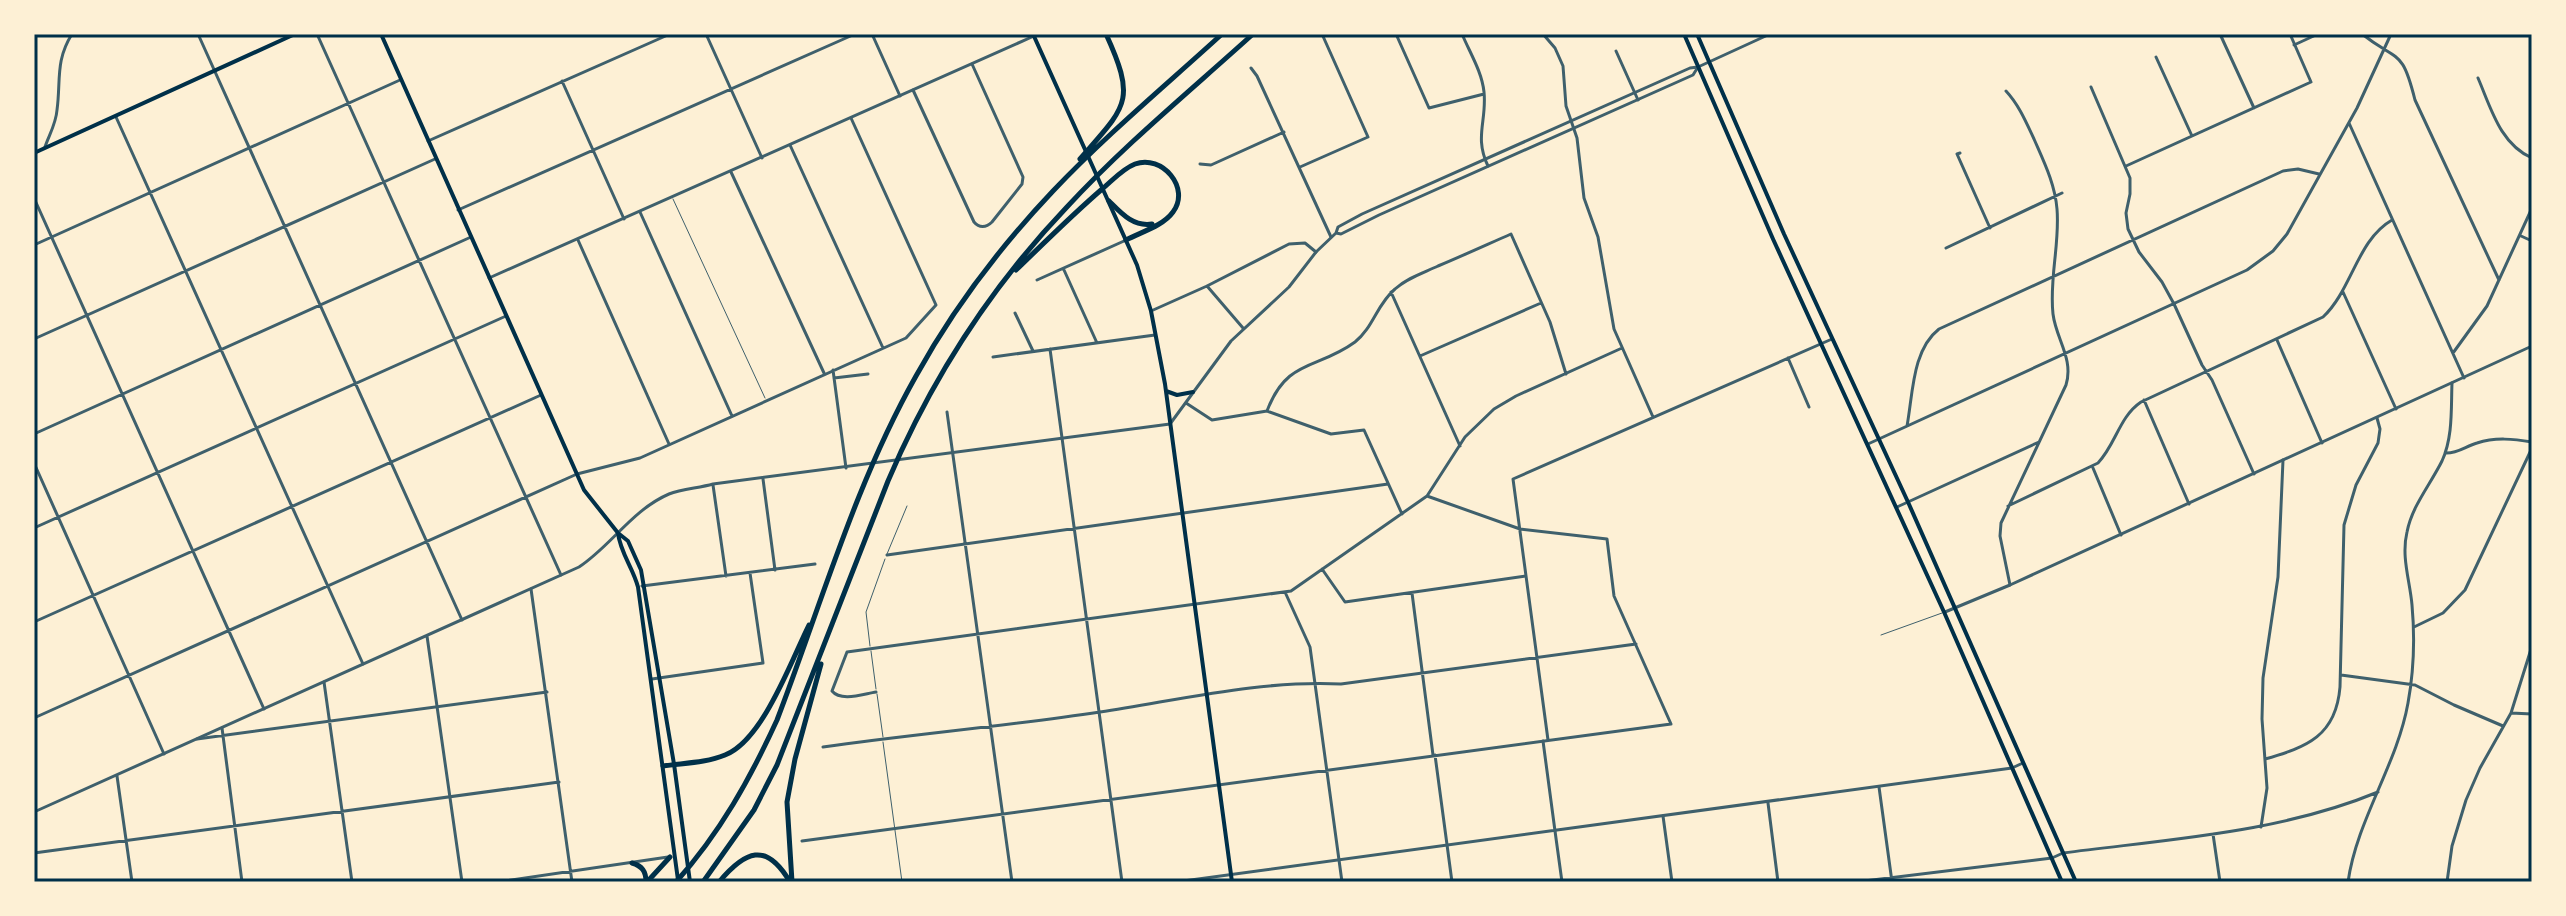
<svg xmlns="http://www.w3.org/2000/svg" width="2566" height="916" viewBox="0 0 2566 916" font-family="Literata,serif">
	<style>
		.lines { fill: none; stroke-linecap: round; stroke-linejoin: round }
		.service { stroke: #3f606c; stroke-width: 1 }
		.minor { stroke: #3f606c; stroke-width: 3 }
		.tertiary { stroke: #3f606c; stroke-width: 3 }
		.secondary { stroke: #003049; stroke-width: 4 }
		.motorway { stroke: #003049; stroke-width: 5 }
		.neatline { fill: none; stroke: #003049; stroke-width: 3 }
	</style>
	<rect width="100%" height="100%" fill="#fdf0d5"/>
	<g class="lines">
		<path class="service" d="M673 199 765 398
			M887 554 907 506
			M1881 635 1942 613
			M870 646 866 612 885 559
			M871 651 876 689
			M877 694 883 737
			M883 742 902 882"/>
		<path class="minor" d="M198 34 462 620
			M317 34 561 575
			M706 34 762 158
			M872 34 900 96
			M1396 34 1429 108 1484 94
			M1462 34C1470 53 1482 72 1484 92 1487 121 1474 137 1488 166
			M1543 34 1555 48 1563 66 1566 106 1577 138 1584 198 1598 237 1614 329 1653 417
			M2220 34 2254 108
			M2362 34C2399 63 2402 48 2415 100L2499 280
			M2294 45 2318 34
			M1616 51 1638 100
			M2156 57 2192 136
			M1251 68 1257 76 1331 237
			M2478 78C2491 108 2500 144 2532 158
			M562 81 624 219
			M2091 87 2130 178V194L2126 213 2128 229 2139 252 2162 282 2174 304 2202 365 2212 380 2254 474
			M913 90 974 222C979 228 986 228 992 222L1022 184 1023 177 972 64
			M2006 91C2019 105 2026 122 2034 139 2044 162 2055 184 2057 209 2060 244 2049 279 2053 314 2056 339 2074 359 2066 385L2001 523 2000 536 2010 585
			M116 117 363 664
			M2349 123 2464 378
			M428 141 670 34
			M790 145 883 348
			M45 147C49 135 56 124 57 110 61 81 55 61 72 34
			M1960 153 1957 154 1990 228
			M1200 164 1211 165 1284 132
			M2126 166 2311 82 2290 34
			M1300 167 1368 137 1322 34
			M731 172 824 373
			M34 198 264 709
			M458 210 855 34
			M640 212 732 416
			M2521 236 2532 241
			M578 240 669 444
			M34 245 400 80
			M1946 248 2062 193
			M1064 270 1097 343
			M1037 280 1124 241
			M1207 286 1243 328
			M1391 292 1460 446
			M2343 292 2396 409
			M1151 311 1207 286 1289 244 1305 243 1316 252
			M1015 313 1033 351
			M34 339 435 159
			M2277 340 2322 443
			M1050 349 1122 882
			M2453 353 2487 306 2532 208
			M1420 356 1541 303
			M993 357 1155 335
			M1788 358 1809 407
			M833 370 846 468
			M834 378 868 374
			M2144 400 2189 504
			M1186 403 1212 420 1267 411 1331 434 1364 430 1402 514
			M1267 411C1287 358 1317 370 1355 342 1373 328 1377 304 1395 289 1407 278 1423 273 1438 266 1462 256 1486 245 1511 234L1550 322 1566 374
			M947 412 1012 882
			M1907 426C1913 394 1912 350 1939 329L2283 171 2298 169 2319 174
			M34 434 471 237
			M1868 444 2247 270 2273 251 2287 234 2357 108 2391 34
			M2445 453C2457 454 2466 446 2477 443 2495 437 2514 439 2532 442
			M34 463 164 754
			M2093 468 2121 535
			M763 479 775 570
			M713 485 726 576
			M2008 506 2098 463C2116 444 2119 417 2141 402L2323 317C2352 290 2357 240 2392 220
			M1897 507 2039 442
			M34 528 506 316
			M887 555 1388 484
			M1322 569 1345 602 1526 576
			M642 586 815 564
			M531 589 572 882
			M1285 592 1310 647 1342 882
			M1412 593 1433 755
			M34 622 541 395
			M2414 627 2443 613 2465 590 2532 448
			M2341 675 2415 685 2454 705 2503 726
			M652 679 763 663 750 573
			M324 682 352 882
			M876 692C863 694 841 702 832 691L847 652 1291 591 1427 496 1465 437 1494 409 1516 396 1622 348
			M2511 713 2532 714
			M34 718 577 474 640 458 906 338 936 305 851 118
			M222 728 242 882
			M197 739 547 692
			M1548 740 1513 479 1832 339
			M823 747C915 734 1008 726 1100 712 1180 700 1260 680 1341 684L1636 644
			M1435 755 1452 882
			M2265 759C2307 747 2336 736 2340 687L2344 525 2356 485 2378 443 2380 429 2377 418
			M117 776 132 882
			M1879 787 1892 882
			M1768 803 1778 882
			M1663 816 1672 882
			M2261 827 2267 788 2262 719 2263 678 2278 577 2283 460
			M1555 831 1562 882
			M2213 834 2220 882
			M802 841 1671 724 1614 596 1607 539 1520 529 1427 496
			M34 853 559 782
			M498 882 668 857
			M1856 882 2052 858 2063 853C2169 839 2279 833 2378 792
			M2348 882C2357 819 2397 765 2408 703 2414 670 2415 638 2412 605 2410 581 2401 557 2407 532 2412 506 2430 485 2442 461 2453 437 2451 409 2452 383
			M2443 882H2450
			M2447 882 2452 846 2466 800 2480 768 2511 713 2532 646"/>
		<path class="tertiary" d="M1336 233 1341 234 1379 215 1693 75 1698 67
			M489 278 1034 36
			M1945 612 2010 585 2532 346
			M427 636 462 882
			M1543 741 1555 831
			M34 812 579 567C611 546 632 510 669 494 682 489 699 488 713 484L1170 424 1231 341 1289 287 1316 252 1336 233 1338 227 1362 214 1690 68 1698 67 1770 34
			M1176 882 2012 768 2023 763"/>
		<path class="secondary" d="M381 34 584 490 618 533 628 541 641 570 674 764 690 882
			M1033 34 1137 265 1151 311 1165 384 1232 882
			M1684 34 1773 239 1944 612 2062 882
			M1697 34 1784 234 1908 502 2076 882
			M34 153 295 34
			M1166 391 1177 395 1193 392
			M618 533C620 552 633 568 638 587L678 880"/>
		<path class="motorway" d="M1080 159C1126 106 1137 102 1106 34
			M1109 201C1121 213 1133 227 1152 224
			M1016 270C1044 243 1072 215 1101 190 1112 181 1122 169 1135 164 1162 154 1191 188 1173 212 1163 226 1141 232 1126 240
			M663 766C683 763 706 763 725 755 763 740 791 661 809 625
			M632 863C642 866 646 871 646 882
			M647 882 670 857
			M676 882C720 833 750 779 777 720 821 605 855 484 916 376 953 309 1000 247 1053 191 1106 135 1165 86 1222 34
			M703 882 754 810 777 765 888 481C931 380 990 288 1066 208 1123 146 1190 91 1253 34
			M719 882C745 851 766 841 790 882
			M792 882 787 802 795 759 821 664"/>
	</g>
	<rect width="2566" height="916" fill="none" stroke="#fdf0d5" stroke-width="72"/>
	<rect x="36" y="36" width="2494" height="844" class="neatline"/>
</svg>
